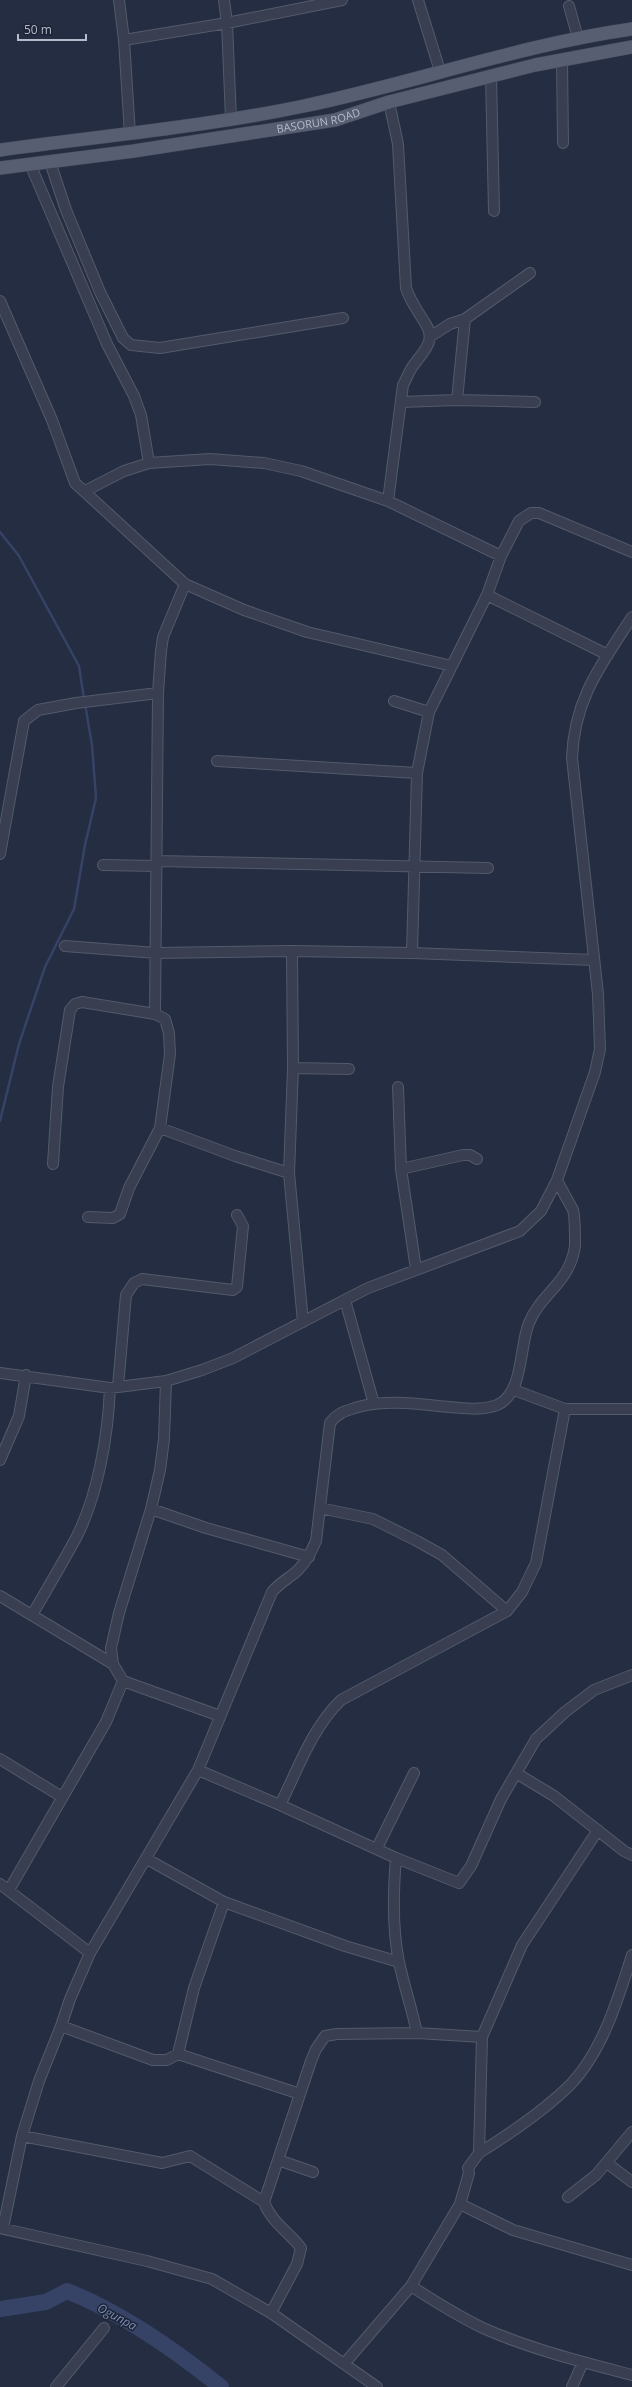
<svg xmlns="http://www.w3.org/2000/svg" width="632" height="2387" viewBox="0 0 632 2387" font-family="'Open Sans',sans-serif">
	<style>
		.lines { fill: none; stroke-linecap: round; stroke-linejoin: round }
		.stream { stroke: #364367; stroke-width: 2.5 }
		.river { stroke: #364367; stroke-width: 16 }
		.minor-casing { stroke: #535a6b; stroke-width: 12 }
		.major-casing { stroke: #42485a; stroke-width: 14 }
		.minor { stroke: #393f51; stroke-width: 10 }
		.major { stroke: #575e71; stroke-width: 13 }
		.labels { text-anchor: middle; stroke-width: 3; stroke-linejoin: round; paint-order: stroke }
		.street-label { font-size: 11px; fill: #b5bbcb; stroke: #1d2436 }
		.water-label { font-size: 12px; font-style: italic; fill: #7c8cb3; stroke: #1d2436 }
	</style>
	<rect width="100%" height="100%" fill="#242d41"/>
	<g class="lines">
		<path class="stream" d="M0 532 19 556 79 666 84 699
			M0 1121 19 1044 45 967 74 909 85 845 96 798 92 745 85 704"/>
		<path class="river" d="M0 2309 46 2302 67 2291C123 2313 175 2350 221 2387"/>
		<defs>
			<path id="minor" d="M119 0 124 40 130 134
				M224 0 227 23 231 119
				M418 0 440 71
				M569 6 578 38
				M124 40 227 23 342 0
				M562 60 563 143
				M491 76 494 211
				M50 162 66 210 100 292 123 338 131 345 160 348 343 318
				M30 164 107 344 134 396 141 415 149 463
				M0 301 52 420 75 483 185 584 244 610 307 632 452 666
				M431 336 450 324 465 319 530 273
				M457 400 465 319
				M401 402 457 400 535 402
				M85 491 124 471 149 463 210 459 264 463 301 471 388 501 501 556
				M388 501 403 385C406 380 408 374 411 369 421 353 438 342 425 323 418 311 410 301 406 288L398 144 389 102
				M487 595 608 655
				M394 701 429 712
				M217 761 417 773
				M0 854 24 721 38 710 76 703 158 693
				M157 861 488 868
				M103 865 156 866
				M65 946 156 953 292 951 412 953 594 960
				M292 951 293 1068 289 1173 303 1322
				M412 953 417 773 429 712 487 595 501 556 519 521 531 513H539L632 552
				M293 1068 349 1069
				M398 1087 401 1169 416 1269
				M160 1128 235 1156 289 1173
				M53 1164 58 1087 70 1010 75 1004 82 1002 155 1014
				M401 1169 463 1155H470L477 1159
				M88 1217 113 1218 120 1214 129 1188 160 1128 170 1054 169 1033 165 1019 155 1014 158 693 161 651 163 637 185 584
				M345 1300 374 1404
				M0 1373 110 1388 166 1381 202 1370 233 1358 368 1288 520 1231 541 1211 557 1180
				M118 1386 126 1295 134 1283 142 1279 233 1290 237 1287 243 1226 237 1215
				M514 1390 565 1409H632
				M0 1460 19 1416 26 1375
				M320 1508 373 1519 417 1541 442 1555 507 1611
				M151 1509 206 1528 309 1557
				M0 1596 113 1664
				M32 1615C47 1589 62 1564 76 1538 98 1495 108 1436 110 1388
				M123 1681 220 1716
				M0 1759 62 1797
				M198 1770 280 1805 396 1858 459 1883 471 1866 501 1799 536 1739 565 1712 594 1690 632 1675
				M516 1773 554 1796 624 1851 632 1855
				M280 1805C298 1769 312 1728 341 1700L507 1611 522 1592 536 1563 565 1409
				M377 1848 414 1773
				M396 1858C393 1893 392 1928 399 1962 404 1986 412 2009 417 2033
				M147 1859 224 1902 345 1946 399 1962
				M0 1884 90 1953
				M9 1890 106 1722 123 1681 113 1664 111 1648 119 1613 151 1509 160 1470 164 1439 166 1381
				M61 2026 153 2060H167L178 2054 300 2094
				M178 2054 194 1988 224 1902
				M22 2136 162 2163 190 2156 264 2202C271 2222 289 2232 301 2248L297 2264 271 2313
				M479 2153C511 2133 544 2111 571 2084 603 2050 618 1999 632 1955
				M278 2160 313 2172
				M607 2163 632 2182
				M568 2197 596 2175 632 2132
				M264 2202 311 2061 316 2049 325 2036 337 2034 417 2033 482 2037
				M460 2204 513 2230 632 2265
				M0 2228 147 2261 212 2279 271 2313 377 2387
				M3 2228 22 2136 39 2081 61 2026 70 1999 90 1953 198 1770 272 1592C280 1582 290 1578 298 1570 307 1561 311 1552 316 1541L330 1423C338 1412 346 1411 358 1407 388 1399 418 1404 449 1407 464 1408 482 1411 497 1405 524 1394 519 1346 529 1323 541 1293 570 1283 575 1246 575 1240 575 1215 573 1210 568 1200 562 1191 557 1180L595 1072 600 1049 598 994 572 758C574 699 601 665 632 617
				M411 2286C434 2301 458 2316 483 2328 530 2349 582 2362 632 2375
				M344 2364 411 2286 460 2204 469 2173 468 2168 479 2153 482 2037 522 1945 598 1830
				M56 2387 104 2328
				M572 2387 583 2362"/>
			<g id="major">
				<path d="M0 150C101 136 204 127 304 106 414 83 520 45 632 29"/>
				<path id="s1" d="M0 168 134 151 335 120 389 102 535 65 632 47"/>
			</g>
		</defs>
		<use href="#minor" class="minor-casing"/>
		<use href="#major" class="major-casing"/>
		<use href="#minor" class="minor"/>
		<use href="#major" class="major"/>
	</g>
	<g class="labels">
		<g class="street-label">
			<text dy="4" stroke="none"><textPath href="#s1" startOffset="322">BASORUN ROAD</textPath></text>
		</g>
		<g class="water-label">
			<text transform="translate(117 2317) rotate(28)" y="4">Ogunpa</text>
		</g>
	</g>
	<path d="M18 34v6h68v-6" fill="none" stroke="#b5bbcb" stroke-width="2"/>
	<text x="24" y="34" font-size="12" fill="#b5bbcb" stroke="#1d2436" stroke-width="3" paint-order="stroke">50 m</text>
</svg>
